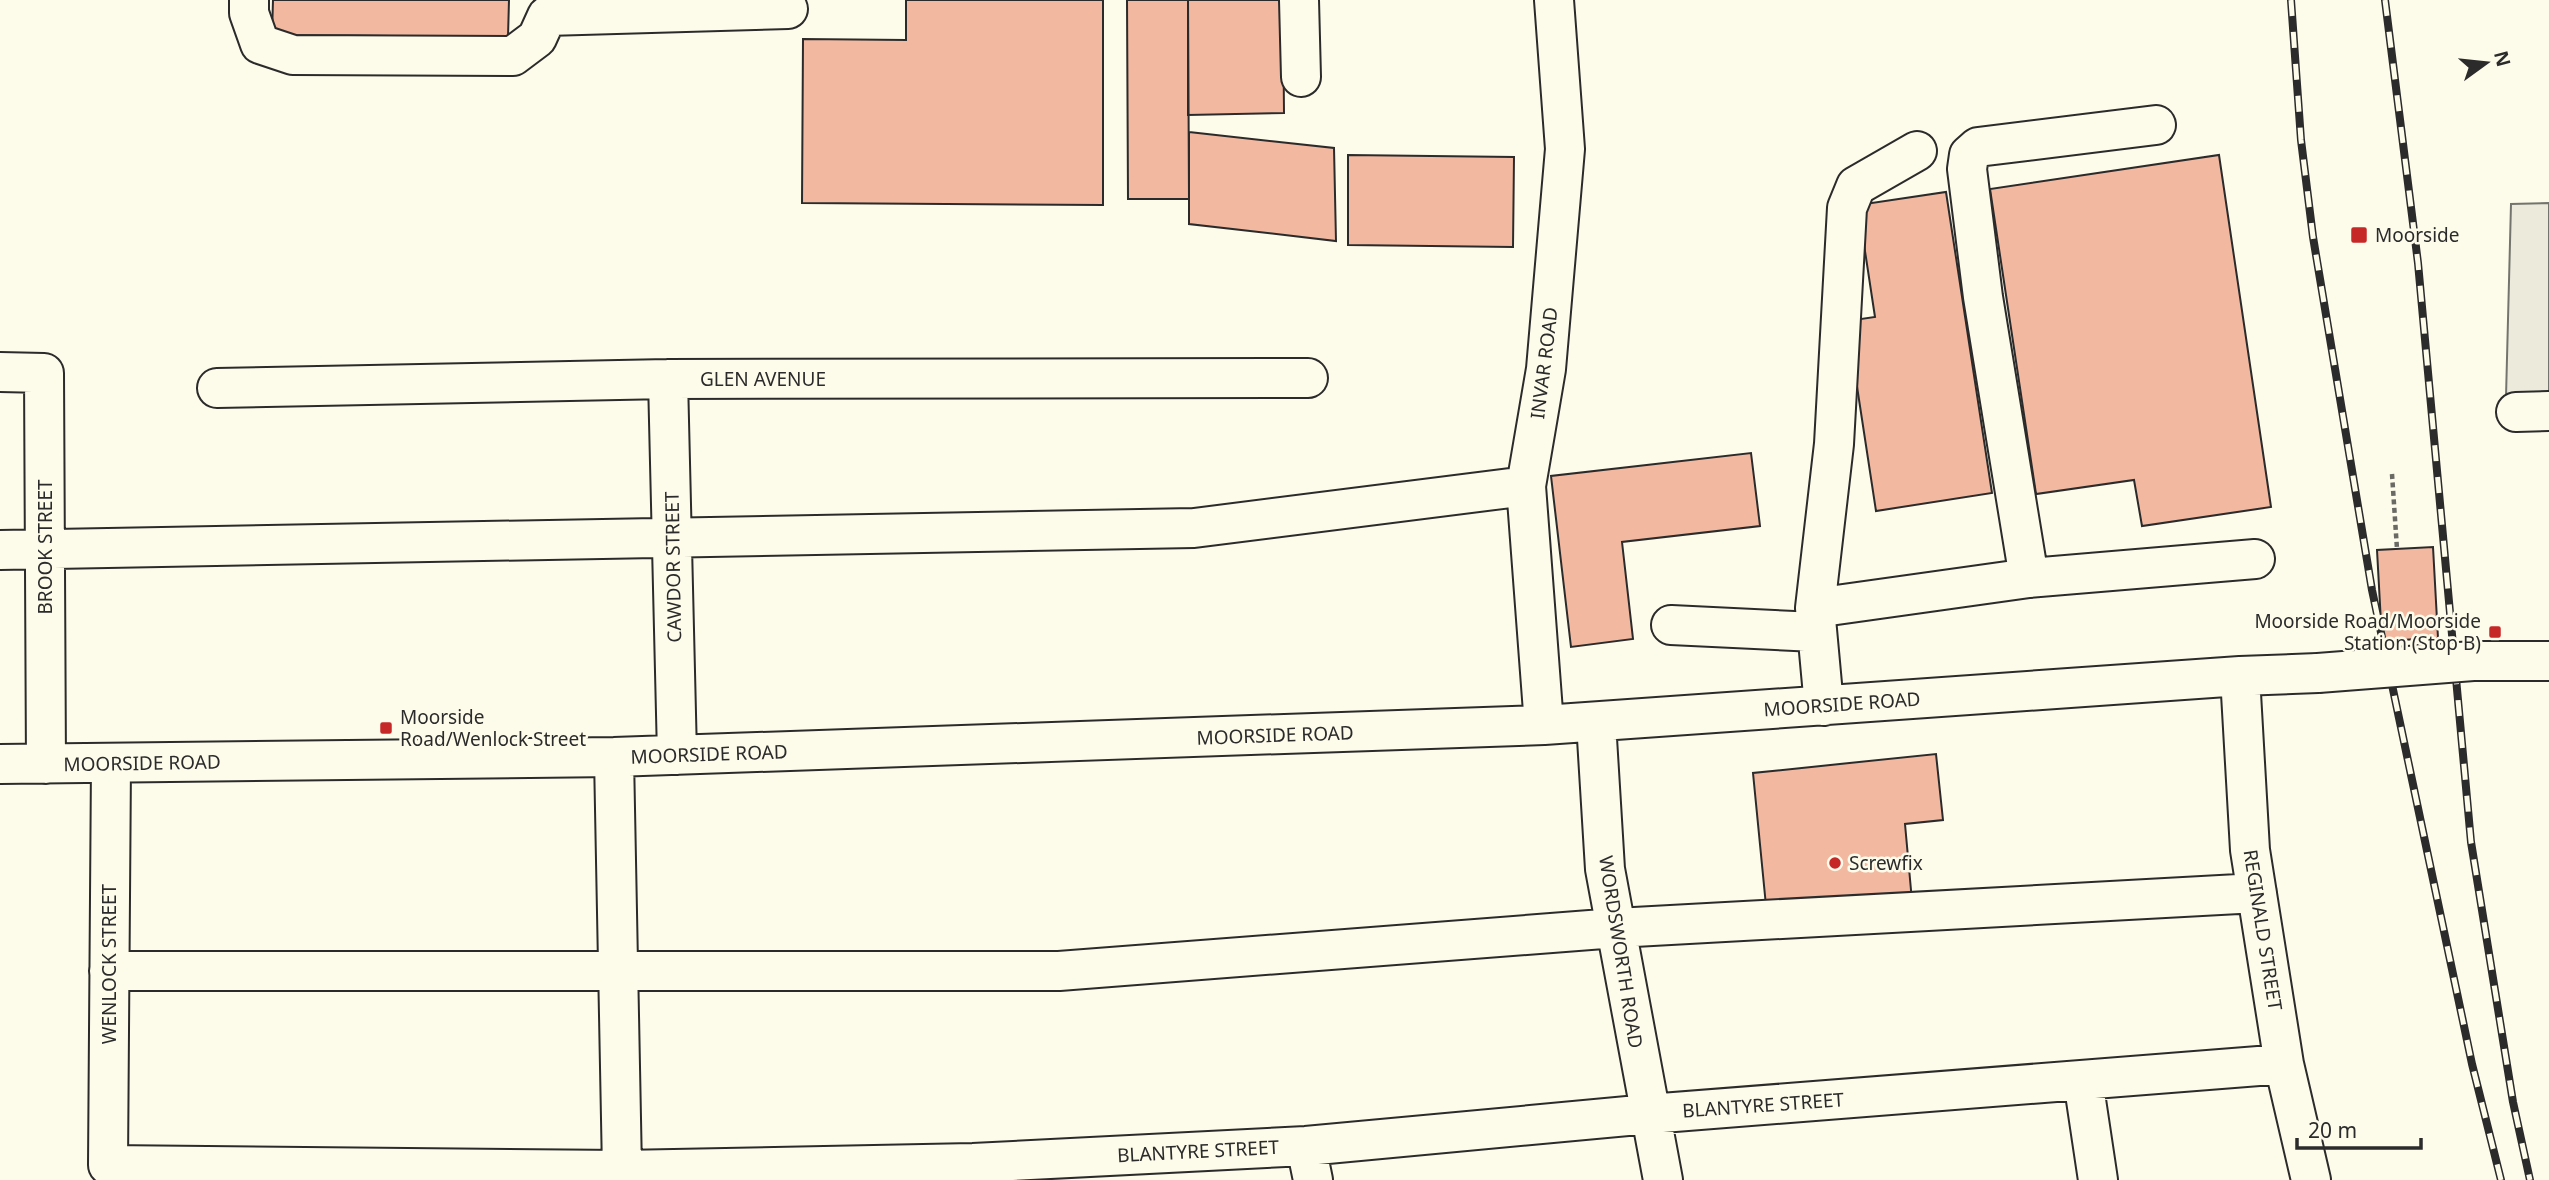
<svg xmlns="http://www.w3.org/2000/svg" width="2549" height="1180" viewBox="0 0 2549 1180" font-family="'Noto Sans',sans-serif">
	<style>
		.parking { fill: #eceadb; stroke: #74746e; stroke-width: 2 }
		.building { fill: #f2b8a0; stroke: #2b2b2b; stroke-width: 2 }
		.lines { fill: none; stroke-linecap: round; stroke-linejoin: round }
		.minor-casing { stroke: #2b2b2b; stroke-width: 42 }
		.path { stroke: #6a6964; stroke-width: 4.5; stroke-dasharray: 5 3.5; stroke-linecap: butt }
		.minor { stroke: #fdfbea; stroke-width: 38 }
		.rail-casing { stroke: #2b2b2b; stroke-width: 8 }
		.rail { stroke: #fdfbea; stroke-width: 5; stroke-dasharray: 16; stroke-linecap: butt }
		.minor-bridge-casing { stroke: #2b2b2b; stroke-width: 42; stroke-linecap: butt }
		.minor-bridge { stroke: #fdfbea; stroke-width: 38 }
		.poi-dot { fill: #c62828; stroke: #fdfbea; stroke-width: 2.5 }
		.labels { text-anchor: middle; stroke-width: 5; stroke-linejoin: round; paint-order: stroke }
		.poi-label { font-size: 19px; fill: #2b2b2b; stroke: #fdfbea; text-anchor: start }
		.street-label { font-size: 19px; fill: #2b2b2b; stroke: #fdfbea }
	</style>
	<rect width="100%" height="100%" fill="#fdfbea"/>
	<path class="parking" d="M2549 203V396L2506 397 2511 204Z"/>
	<path class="building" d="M273 0H509L508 37 272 35Z
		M906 0H1103V205L802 203 803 39 906 40Z
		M1127 0H1188L1189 199H1128Z
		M1188 0H1283L1284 113 1188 115Z
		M1189 132 1334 148 1336 241 1189 224Z
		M1348 155 1514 157 1513 247 1348 245Z
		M2219 155 2271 507 2142 526 2134 480 2036 494 1990 189Z
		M1946 192 1992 493 1876 511 1847 321 1875 317 1858 205Z
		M1751 453 1760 526 1622 542 1633 639 1571 647 1551 476Z
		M2433 547 2438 638 2382 641 2377 550Z
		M1936 754 1943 820 1905 824 1912 901 1767 916 1753 773Z"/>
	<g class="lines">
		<defs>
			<path id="minor" d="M249 0V13L260 44 293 55 513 56 537 38 547 16 788 9
				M1299 0 1301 77
				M0 372 44 373 46 764
				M668 379 677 755
				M217 388 668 379 1308 378
				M2516 412 2549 411
				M0 550 1194 528 1526 486
				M2029 578 1983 297 1967 169 1969 155 1978 147 2156 125
				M1815 608 1834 444 1847 208 1856 186 1917 151
				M1671 625 1816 632
				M2473 661H2549
				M2240 676 2250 850 2284 1064 2311 1180
				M1824 706 1815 608 2029 578 2255 559
				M1596 722 1605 869 1663 1180
				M1544 725 1526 486 1546 369 1565 149 1554 0
				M614 757 622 1170 624 1180
				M0 764 614 757 1544 725 2240 676 2318 673
				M109 971H1059L1616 928 2257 893
				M2083 1080 2098 1180
				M1306 1146 1313 1180
				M108 1165 622 1170 973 1163 1306 1146 1649 1114 2284 1064
				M108 1165 111 763"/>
		</defs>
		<use href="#minor" class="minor-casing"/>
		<path class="path" d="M2392 474 2397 549"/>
		<use href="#minor" class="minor"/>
		<defs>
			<path id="rail" d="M2291 0 2301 140 2313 237 2372 590 2472 1064 2501 1180
				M2385 0 2418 263 2471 842 2513 1102 2530 1180"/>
		</defs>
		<use href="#rail" class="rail-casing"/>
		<use href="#rail" class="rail"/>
		<defs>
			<path id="minor-bridge" d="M2318 673 2473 661"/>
		</defs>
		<use href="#minor-bridge" class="minor-bridge-casing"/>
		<use href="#minor-bridge" class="minor-bridge"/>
	</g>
	<g class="poi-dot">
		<rect x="2350" y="226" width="18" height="18" rx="3.5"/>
		<rect x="2488" y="625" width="14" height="14" rx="3.5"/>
		<rect x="379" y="721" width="14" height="14" rx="3.5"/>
		<circle cx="1835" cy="863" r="7"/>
	</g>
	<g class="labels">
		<g class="poi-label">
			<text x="2375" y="242">Moorside</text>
			<text x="2481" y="628" text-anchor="end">Moorside Road/Moorside<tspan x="2481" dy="22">Station (Stop B)</tspan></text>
			<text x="400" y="724">Moorside<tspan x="400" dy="22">Road/Wenlock Street</tspan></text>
			<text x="1849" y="870">Screwfix</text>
		</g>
		<g class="street-label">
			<text transform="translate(1544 363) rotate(-83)" y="7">INVAR ROAD</text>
			<text x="763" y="386">GLEN AVENUE</text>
			<text transform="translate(45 547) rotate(-90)" y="7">BROOK STREET</text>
			<text transform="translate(673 567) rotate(-91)" y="7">CAWDOR STREET</text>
			<text transform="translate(1842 704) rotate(-4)" y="7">MOORSIDE ROAD</text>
			<text transform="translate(1275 735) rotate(-2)" y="7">MOORSIDE ROAD</text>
			<text transform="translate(709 754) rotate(-2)" y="7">MOORSIDE ROAD</text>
			<text transform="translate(142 763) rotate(-1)" y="7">MOORSIDE ROAD</text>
			<text transform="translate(2263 930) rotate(81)" y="7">REGINALD STREET</text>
			<text transform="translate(1621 952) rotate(81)" y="7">WORDSWORTH ROAD</text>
			<text transform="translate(109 964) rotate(-90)" y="7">WENLOCK STREET</text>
			<text transform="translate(1763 1105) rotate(-4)" y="7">BLANTYRE STREET</text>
			<text transform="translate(1198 1151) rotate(-3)" y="7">BLANTYRE STREET</text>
		</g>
	</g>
	<g transform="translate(2486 63) rotate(75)" stroke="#fdfbea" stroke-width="5" paint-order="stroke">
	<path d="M0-5L12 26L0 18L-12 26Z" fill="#2b2b2b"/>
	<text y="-10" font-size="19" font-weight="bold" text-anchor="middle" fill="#2b2b2b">N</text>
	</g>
	<path d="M2297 1138v10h124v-10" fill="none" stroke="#2b2b2b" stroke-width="3.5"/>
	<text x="2308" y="1138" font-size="21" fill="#2b2b2b" stroke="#fdfbea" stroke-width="5" paint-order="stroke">20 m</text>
</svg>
